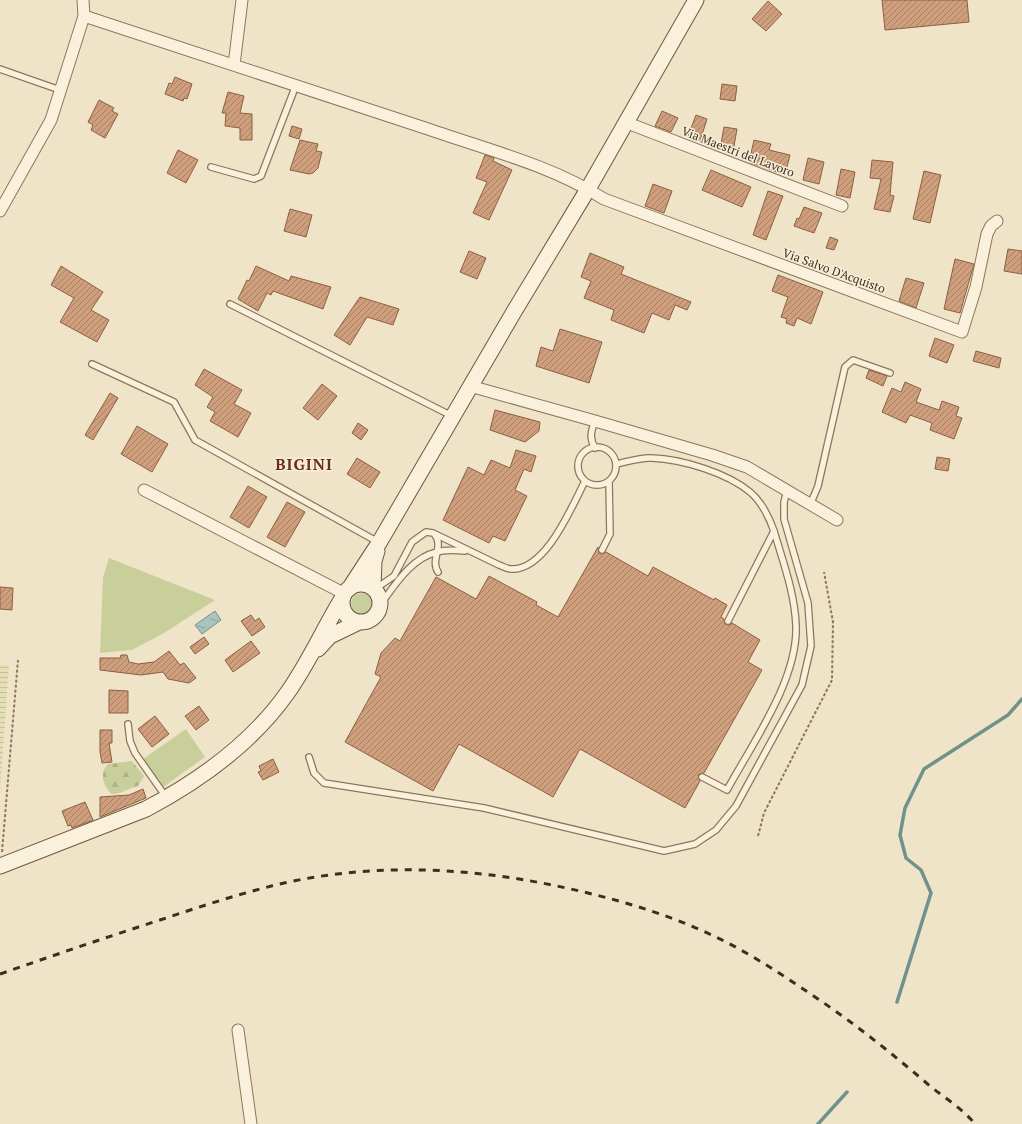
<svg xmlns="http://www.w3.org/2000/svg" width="1022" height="1124" viewBox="0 0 1022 1124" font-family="'PT Serif',serif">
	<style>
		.farmland { fill: url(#farmland-rules) }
		.green { fill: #c9cf9b }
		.forest { fill: url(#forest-firs) }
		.water { fill: url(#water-ripples); stroke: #6f938a }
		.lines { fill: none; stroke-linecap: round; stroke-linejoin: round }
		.stream { stroke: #6f938a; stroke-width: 3.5 }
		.building { fill: url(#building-hatch); stroke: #8d5f41 }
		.service-casing { stroke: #8d765c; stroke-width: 8 }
		.minor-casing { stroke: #8d765c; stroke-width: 13 }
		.secondary-casing { stroke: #6f573f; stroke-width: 17 }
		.path { stroke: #8d765c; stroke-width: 2; stroke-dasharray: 3 2; stroke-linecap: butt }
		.service { stroke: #faf1dc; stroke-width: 5.5 }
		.minor { stroke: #faf1dc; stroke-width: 11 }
		.secondary { stroke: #faf1dc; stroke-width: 15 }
		.rail { stroke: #3d2e20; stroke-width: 3; stroke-dasharray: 7 7; stroke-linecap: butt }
		.labels { text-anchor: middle; stroke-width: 3; stroke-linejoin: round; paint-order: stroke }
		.street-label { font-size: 12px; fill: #3d2e20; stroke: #f7eed8 }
		.district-label { font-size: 16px; font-weight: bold; letter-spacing: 1px; fill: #6b2e1e; stroke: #f7eed8 }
	</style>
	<defs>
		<pattern id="farmland-rules" width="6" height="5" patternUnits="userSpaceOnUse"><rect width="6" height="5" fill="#e6deb5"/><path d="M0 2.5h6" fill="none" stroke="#c6bf9b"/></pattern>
		<pattern id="forest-firs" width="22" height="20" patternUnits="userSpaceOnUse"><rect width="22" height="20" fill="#c9cf9b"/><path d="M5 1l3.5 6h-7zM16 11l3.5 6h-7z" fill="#aeb285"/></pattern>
		<pattern id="water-ripples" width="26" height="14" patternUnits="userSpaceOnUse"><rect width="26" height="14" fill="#a9c4bc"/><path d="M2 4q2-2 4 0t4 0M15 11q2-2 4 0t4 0" fill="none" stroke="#8ba098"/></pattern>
		<pattern id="building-hatch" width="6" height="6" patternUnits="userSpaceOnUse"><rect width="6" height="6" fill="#cf9f7d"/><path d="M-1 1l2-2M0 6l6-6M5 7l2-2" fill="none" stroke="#a98266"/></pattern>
	</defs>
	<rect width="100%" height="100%" fill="#f0e4c8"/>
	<path class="farmland" d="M0 665H9L0 791Z"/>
	<path class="green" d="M109 558 215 600 164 633 132 650 100 653 103 577Z
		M351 604a11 11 0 1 1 22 0a11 11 0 1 1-22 0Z
		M186 729 205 757 163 787 143 759Z"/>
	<path class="forest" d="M132 761 144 776 138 786C128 788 122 794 112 794 103 788 99 772 108 764Z"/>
	<path class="water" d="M215 611 221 620 202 634 195 625Z"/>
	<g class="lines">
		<path class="stream" d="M897 1002 931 893 921 870 906 858 900 835 905 808 924 769 1008 715 1022 699
			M818 1124 847 1092"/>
	</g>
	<path class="building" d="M882 0H967L969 22 885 30Z
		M768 1 782 14 766 31 752 19Z
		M175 77 192 84 187 99 184 98 183 101 165 94 169 83 172 84Z
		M722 84 737 86 735 101 720 99Z
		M228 92 244 96 240 113 252 114V140H240V128L225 126 226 113H222Z
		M99 100 114 108 112 111 118 114 105 138 91 130 93 125 88 122Z
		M662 111 678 118 671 132 655 126Z
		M696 115 707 119 700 141 688 136Z
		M292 126 302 129 299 139 289 136Z
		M724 127 737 129 733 152 720 149Z
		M300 140 318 144 316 151 322 152 318 168 313 173 309 174 290 170Z
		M754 140 771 144 769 150 790 155 785 175 749 162Z
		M178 150 198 160 186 183 167 173Z
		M485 155 494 158 493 161 512 170 489 220 473 213 487 182 476 178Z
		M808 158 824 162 819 184 803 180Z
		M872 160 893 162 890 195 894 196 890 212 874 209 881 179 870 178Z
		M841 169 855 172 850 198 836 195Z
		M711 170 751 187 742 207 702 190Z
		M924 171 941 175 930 223 913 219Z
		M653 184 672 191 664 213 645 206Z
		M768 191 783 196 766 240 753 235Z
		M804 207 822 213 814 233 794 226 797 218 799 219Z
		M290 209 312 215 306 237 284 231Z
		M830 237 838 240 834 250 826 248Z
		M1008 249 1022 251V274L1004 271Z
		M469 251 486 258 477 279 460 272Z
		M590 253 624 267 621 274 691 302 687 310 675 305 669 320 652 313 644 333 611 320 614 310 584 298 591 281 581 277Z
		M955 259 974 264 960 313 944 309Z
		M61 266 103 292 91 310 109 320 97 342 60 322 74 298 51 285Z
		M256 266 289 281 291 276 331 287 323 309 273 291 271 295 267 293 258 311 238 299 247 280 249 281Z
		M778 275 823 292 811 324 797 318 794 326 786 323 787 319 781 317 788 297 772 291Z
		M906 278 924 283 916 308 899 301Z
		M360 297 399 309 393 325 367 317 350 345 334 335Z
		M560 329 602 342 589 383 536 366 541 347 553 351Z
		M935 338 954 345 947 363 929 356Z
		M976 351 1001 358 999 368 973 361Z
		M204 369 242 390 234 404 251 413 238 437 210 421 215 412 207 407 213 397 195 385Z
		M869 370 887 376 883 386 866 378Z
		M905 382 921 389 916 402 939 410 942 401 959 407 956 416 962 418 954 439 930 430 932 423 910 415 906 423 882 412 892 388 901 392Z
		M322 384 337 396 318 420 303 408Z
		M110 393 118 398 93 440 85 435Z
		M495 410 540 422 539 431 525 442 490 430Z
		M358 423 368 430 361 440 352 433Z
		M137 426 168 444 152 472 121 454Z
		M516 450 536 456 531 472 524 469 515 490 527 496 505 541 493 536 489 543 443 520 468 467 484 475 491 460 510 468Z
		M937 457 950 459 948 471 935 469Z
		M357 458 380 472 370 488 347 474Z
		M248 486 267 497 249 528 230 517Z
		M287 502 305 512 285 547 267 537Z
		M598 547 600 554 606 552 648 576 653 567 714 600 715 598 727 605 721 617 724 619 725 624 729 625 732 623 760 640 748 662 762 670 704 773 698 775 700 781 685 808 580 749 553 797 459 744 433 791 345 742 381 677 375 674 381 653 395 638 400 641 436 577 476 599 489 576 537 602 536 605 558 617Z
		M0 587 13 588 12 610 0 609Z
		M251 615 255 621 259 618 265 627 252 636 241 621Z
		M204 637 209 644 195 654 190 647Z
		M251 641 260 653 233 672 225 660Z
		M169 651 180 665 184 663 196 678 189 683 168 679 163 672 141 675 100 670V658H120L121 655H127L129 662 138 664 154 662Z
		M109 690 128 691V713H109Z
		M199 706 209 720 196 730 185 716Z
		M155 716 169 734 152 747 138 729Z
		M100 730H112V743H109L112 762 102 763 100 752Z
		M273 759 279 772 263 780 258 772 261 771 259 766Z
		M143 789 146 798 100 817V797L129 795Z
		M85 802 93 820 72 828 71 825 68 826 62 811Z"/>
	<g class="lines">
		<defs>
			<path id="service" d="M0 69 60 90
				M211 167 254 179 261 176 296 85
				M230 304 452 416
				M92 364 174 402 195 440 378 542
				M578 466a19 19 0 1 1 38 0a19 19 0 1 1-38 0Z
				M595 448C589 438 591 431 595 421
				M616 464C627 462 640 457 652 458 682 459 727 473 750 492 762 502 769 517 774 531L728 621
				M810 505 818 486 845 367 853 360 890 373
				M435 535C444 546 430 560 438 572
				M602 550 610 534 609 481
				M375 589 394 576 412 542 426 532 433 533 499 565C502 566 507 569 511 569 546 571 572 506 585 481
				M380 605C395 585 411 558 437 552 446 549 456 550 465 551
				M128 724 130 741 135 753 166 797
				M309 757 314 773 324 783 484 808 664 851 695 844 716 830 736 806 802 685 811 646 808 603 784 519V502L787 491
				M702 777 727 790C752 744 798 680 796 626 795 594 783 562 774 531"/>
			<path id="minor" d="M84 16C198 53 312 90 425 128 485 149 551 165 604 199L962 332 976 287 987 234 991 226 997 221
				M234 65 242 0
				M625 122 842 206
				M0 211 51 120 84 16 83 0
				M470 386 595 421 712 455 747 467 837 520
				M144 490 345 594
				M238 1030 251 1124"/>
			<path id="secondary" d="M342 603a19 19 0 1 1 38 0a19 19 0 1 1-38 0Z
				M373 588 374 561 377 551
				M349 589 379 543 515 310 588 189 696 0
				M318 649 330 636 359 622
				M0 866 146 809C199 781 253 742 288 692 309 662 324 628 343 597"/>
		</defs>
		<use href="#service" class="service-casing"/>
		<use href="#minor" class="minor-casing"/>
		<use href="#secondary" class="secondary-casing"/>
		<path class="path" d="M758 836 764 813 832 680 833 622 824 572
			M2 852 18 660"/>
		<use href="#service" class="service"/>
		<use href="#minor" class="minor"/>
		<use href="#secondary" class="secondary"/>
		<path class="rail" d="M0 974C52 956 104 938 157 921 199 907 241 893 284 883 388 860 493 869 596 895 640 906 685 921 726 942 759 959 790 980 821 1001 859 1027 895 1056 930 1086 945 1098 963 1109 975 1124"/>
	</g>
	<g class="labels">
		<g class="street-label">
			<text transform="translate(738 152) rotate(21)" y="4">Via Maestri del Lavoro</text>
			<text transform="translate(834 271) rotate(20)" y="4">Via Salvo D'Acquisto</text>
		</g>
		<g class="district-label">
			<text x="304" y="470">BIGINI</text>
		</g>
	</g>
</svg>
